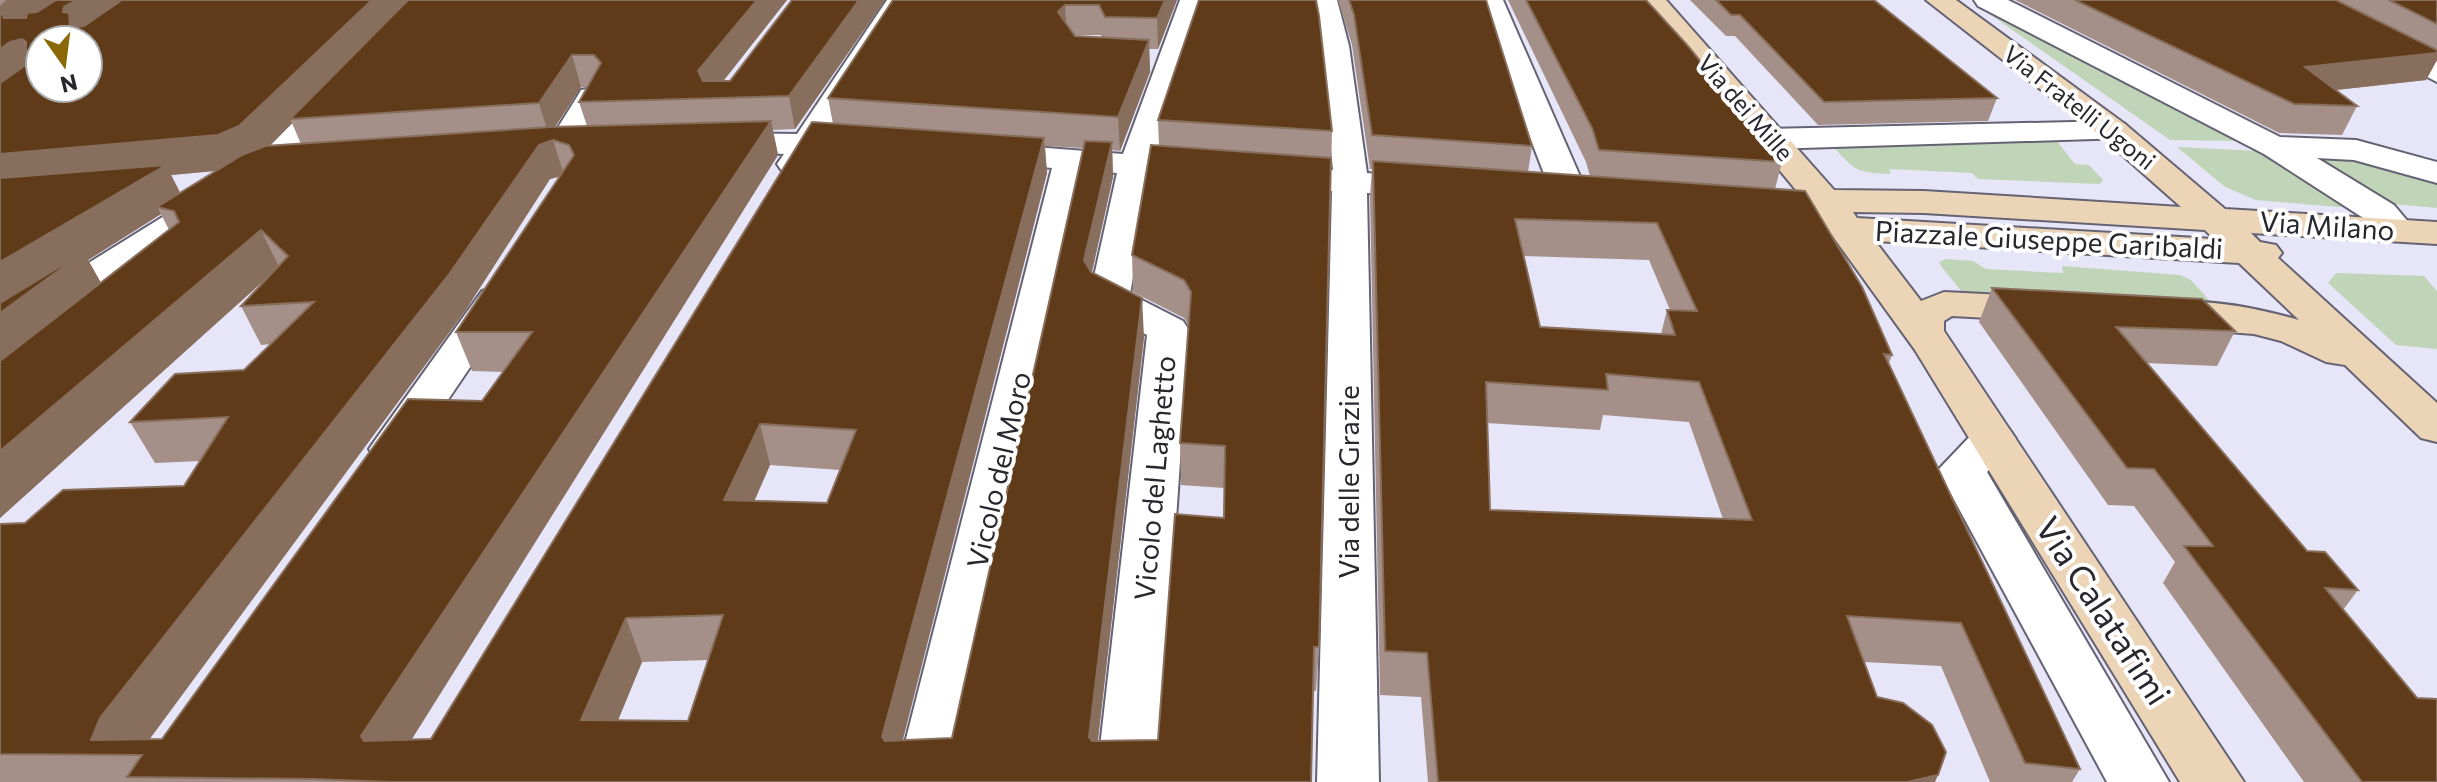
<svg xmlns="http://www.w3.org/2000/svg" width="2437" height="782" viewBox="0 0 2437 782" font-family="Commissioner,sans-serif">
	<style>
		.green { fill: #c0d5b8 }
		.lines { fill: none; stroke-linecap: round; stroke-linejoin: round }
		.street-casing { stroke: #656373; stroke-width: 4 }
		.secondary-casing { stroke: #656373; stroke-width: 4 }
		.street { fill: #fff; fill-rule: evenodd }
		.secondary { fill: #ecd5b7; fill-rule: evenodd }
		.wall { fill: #a49088; fill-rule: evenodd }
		.shaded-wall { fill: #886e5c }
		.building { fill: #603b19; stroke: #886e5c; stroke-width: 2; fill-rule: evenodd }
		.labels { text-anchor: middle; stroke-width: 8; stroke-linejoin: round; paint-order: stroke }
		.far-street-label { font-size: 24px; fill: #28272e; stroke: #fff }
		.street-label { font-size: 28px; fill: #28272e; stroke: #fff }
		.near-street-label { font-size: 34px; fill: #28272e; stroke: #fff }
	</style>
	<rect width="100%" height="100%" fill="#e7e5f8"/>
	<path class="green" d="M1978 6H1982L2241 141 2170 140Z
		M2056 140 2075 164 2089 165 2103 180 2100 184 1978 179 1972 173 1889 169 1891 174C1858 173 1854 171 1832 145Z
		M2177 147 2360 156 2437 178V208L2382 203 2338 207 2256 200 2225 187Z
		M1946 259 1973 261 1986 269 2063 273 2062 266 2180 275 2191 280 2217 309 1965 296 1941 266 1939 262Z
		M2336 273 2424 276 2437 291V349L2396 345 2328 283Z"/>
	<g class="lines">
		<defs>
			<path id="street" d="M887 0H913L829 135 870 138 874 145 870 152 817 154 806 171 794 174 782 171 777 164 784 154 702 150 698 143 702 136 714 133 797 134Z
				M1180 0H1206L1155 156 1333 170 1321 46 1311 0H1337L1349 46 1367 173 1444 181 1449 188 1444 195 1432 198 1367 193 1379 782H1317L1332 191 1151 176 1130 294 1183 321 1189 330 1158 782H1096L1147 335 1095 307 1089 299 1117 173 1085 171 957 782H895L1052 168 974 160 969 153 974 146 986 143 1123 154Z
				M1477 0H1503L1589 197 1583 204 1571 208 1559 204 1553 197Z
				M1974 0H2008L2280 137 2356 140 2437 162V183L2354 160 2317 158 2394 205 2410 224 2405 232C2388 236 2380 233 2368 221L2264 154 1978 6Z
				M2288 0H2321L2437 61V82L2292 6Z
				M339 84 350 87 354 93 350 99 290 164 286 175 274 178 262 175 256 162 261 155 328 87Z
				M592 88 603 90 607 97 579 148 574 155 562 158 550 155 545 148 577 97 581 90Z
				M2114 121 2125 124 2130 131 2125 138 1771 149 1759 146 1755 139 1759 132 1771 129Z
				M218 186 230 190 236 197 230 204 15 345 0 348V318L206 190Z
				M496 287 510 291 516 299 408 459 392 464 376 459 369 449 376 439 482 291Z
				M1993 425 2009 429 2016 439 1987 472 2169 782H2107L1938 470 1977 429Z"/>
			<path id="secondary" d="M1639 0H1666L1834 190 1924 191 2181 207 2103 138 1926 0H1956L2125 124 2225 209 2437 222V244L2251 233 2260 242 2276 245 2282 253 2278 258 2437 403V442L2421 438 2345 365 2326 362 2281 341 2254 334 2161 327 2147 324 2141 315 2147 306C2193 295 2254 307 2299 320L2239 263 1875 241 1921 301 1944 292 2044 297 2058 300 2064 309 2058 318 2044 321 1952 316 1944 321V331L2244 782H2180L1915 350 1824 224ZM1853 212 1924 213 2205 230 2214 239 1857 218Z"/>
		</defs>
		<use href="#street" class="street-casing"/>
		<use href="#secondary" class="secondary-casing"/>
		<use href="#street" class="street"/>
		<use href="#secondary" class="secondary"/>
	</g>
	<path class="wall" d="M0 0H787L723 81H730L792 0H885L795 129 773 130 778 155 412 739H431L833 124 828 98 893 0H1177L1158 49H1149L1150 72 1120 151 1112 150 1113 177 1092 272 1144 337 1098 740H1158L1224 518V488L1181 485 1180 443 1189 326 1184 318 1133 292 1132 255 1159 146 1158 120 1332 131 1319 647 1316 691H1313L1311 782H0V524L25 523 184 486 200 461 155 463 130 422 244 370 271 344 261 345 241 306 275 270 0 518ZM1074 35H1101L1102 38 1075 36ZM581 87H587L579 102 587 126 555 127ZM292 123 301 144 269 146ZM1045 146 1083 148 952 738 903 740 1047 173ZM216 171 180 193 171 175ZM559 177 456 332 472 371 504 372 482 401 162 739H149L465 311 550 179ZM161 214 169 230 101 283 88 260ZM770 465 840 470 827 503 754 501ZM708 660 688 721 618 720 642 662Z
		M1338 0H1486L1532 146 1528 172 1590 176 1586 162 1508 0H1646L1782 162 1775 189 1892 355 1889 363 2080 769 2072 782H1990L1941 666 1864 662 1877 697 1935 782H1428L1421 697 1380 695 1370 196 1372 169H1370L1352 45ZM1523 256 1649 260 1670 310H1667L1661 334 1540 327ZM1603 415 1689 422 1723 519 1490 510 1487 423 1600 430Z
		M1690 0H1874L1997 98 1988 121 1818 125 1735 36H1726Z
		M2015 0H2437V60L2426 80 2335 90 2357 106 2342 135 2279 133Z
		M1992 288 2235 331 2217 366 2146 363 2307 551 2358 590 2343 610 2437 782H2304L2163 583 2175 562 2134 506 2108 505 1979 322Z"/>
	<path class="shaded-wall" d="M6 0H71L14 38 0 12V6Z
		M76 0H137L81 36 70 28 63 12 64 7Z
		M372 0H413L290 119 292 123 254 160 234 169 171 175 184 200 157 207 161 214 88 260 105 290 0 371V154Z
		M757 0H787L710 98 698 71Z
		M859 0H885L795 129 789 96Z
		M1165 0H1177L1158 49 1157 18Z
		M1065 5 1067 35 1058 12Z
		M22 39 30 53H26L36 71 0 92V49L10 42Z
		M1149 40 1150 72 1120 151 1118 117Z
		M2437 53V60L2426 80 2291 95 2305 67Z
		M572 55 581 87 549 136 539 103Z
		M771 121 778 155 386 780 361 736Z
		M1044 138 1047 173 892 781 882 737Z
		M553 140 564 175 550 179 465 311 138 755 91 740 100 718 539 145Z
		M1112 142 1113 177 1086 298 1084 260Z
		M261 230 279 267 0 518V451Z
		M1142 298 1144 337 1093 782 1089 737Z
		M760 424 770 465 736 543 724 500Z
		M626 618 642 662 600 764 581 720Z
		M1938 775 1935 782H1907Z"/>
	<path class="building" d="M56 0H76L64 7 63 12 69 13 70 28 84 26 122 0H372L239 126 218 135 0 154V83L36 58 34 53H26V42L22 39 10 42 0 49V11L4 18H26L27 13 37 12ZM40 40H88V88H40Z
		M408 0H757L698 71 703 81H730L792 0H859L789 96 579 102 601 63 594 55H572L539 103 290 119Z
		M893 0H1165L1157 18 1105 17 1099 5H1065L1058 12 1075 36 1149 40 1118 117 828 98Z
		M1199 0H1316L1319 16 1332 131 1158 120Z
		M1349 0H1486L1532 146 1372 135 1354 15Z
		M1526 0H1646L1688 46 1782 162 1599 150 1592 128Z
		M1716 0H1874L1997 98 1824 102 1740 15H1731Z
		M2075 0H2336L2437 50V53L2305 67 2357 106 2294 104Z
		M2389 0H2437V24Z
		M771 121 361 736 364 741 431 739 812 122 1044 138 882 737 885 741 952 738 1085 141 1112 142 1084 260 1091 272 1142 298 1089 737 1092 741 1158 740 1175 514 1224 518 1225 446 1180 443 1191 292 1184 280 1132 255 1151 145 1331 158 1319 647H1314L1311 782H393L313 779 127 777 142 755 0 754V524L25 523 63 490 184 486 228 417 130 422 175 374 244 370 314 302 241 306 288 256 261 230 0 451V361L179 222 174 211 157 207 242 155 265 146 551 127ZM553 140 569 145 574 155 456 332H532L482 401 408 399 162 739 91 740 100 718 450 273 539 145ZM760 424 856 430 827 503 724 500ZM723 615 688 721 581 720 626 618Z
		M1373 161 1805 191 1862 287 1892 355 1884 354 2080 769 2025 763 1961 623 1847 616 1877 697 1903 703 1932 725 1946 752 1938 775 1907 782H1438L1427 653 1385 651ZM1515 219 1657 223 1697 311 1667 310 1675 335 1540 327ZM1606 374 1699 382 1752 520 1490 510 1486 382 1608 390Z
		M166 165 0 262V178Z
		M84 252 0 313V303Z
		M1992 288 2202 299 2235 331 2116 327 2307 551 2325 552 2358 590 2325 588 2417 698 2437 699V782H2362L2184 546H2213L2154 469 2127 468Z"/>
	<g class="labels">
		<g class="far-street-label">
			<text transform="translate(1745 108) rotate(49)" y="8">Via dei Mille</text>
			<text transform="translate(2079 108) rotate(38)" y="8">Via Fratelli Ugoni</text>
		</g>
		<g class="street-label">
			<text transform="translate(2327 226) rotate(4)" y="10">Via Milano</text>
			<text transform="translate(2049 240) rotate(3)" y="10">Piazzale Giuseppe Garibaldi</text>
			<text transform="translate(999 470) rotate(-77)" y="10">Vicolo del Moro</text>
			<text transform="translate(1155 478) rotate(-85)" y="10">Vicolo del Laghetto</text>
			<text transform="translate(1349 482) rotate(-90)" y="10">Via delle Grazie</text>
		</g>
		<g class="near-street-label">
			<text transform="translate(2103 611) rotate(57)" y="12">Via Calatafimi</text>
		</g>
	</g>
	<g transform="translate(64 64) rotate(166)"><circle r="38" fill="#ffffff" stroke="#a9a9ab" stroke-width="2"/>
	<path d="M0-6L14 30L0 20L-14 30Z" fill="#896805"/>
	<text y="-12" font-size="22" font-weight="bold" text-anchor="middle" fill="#28272e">N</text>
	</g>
</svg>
